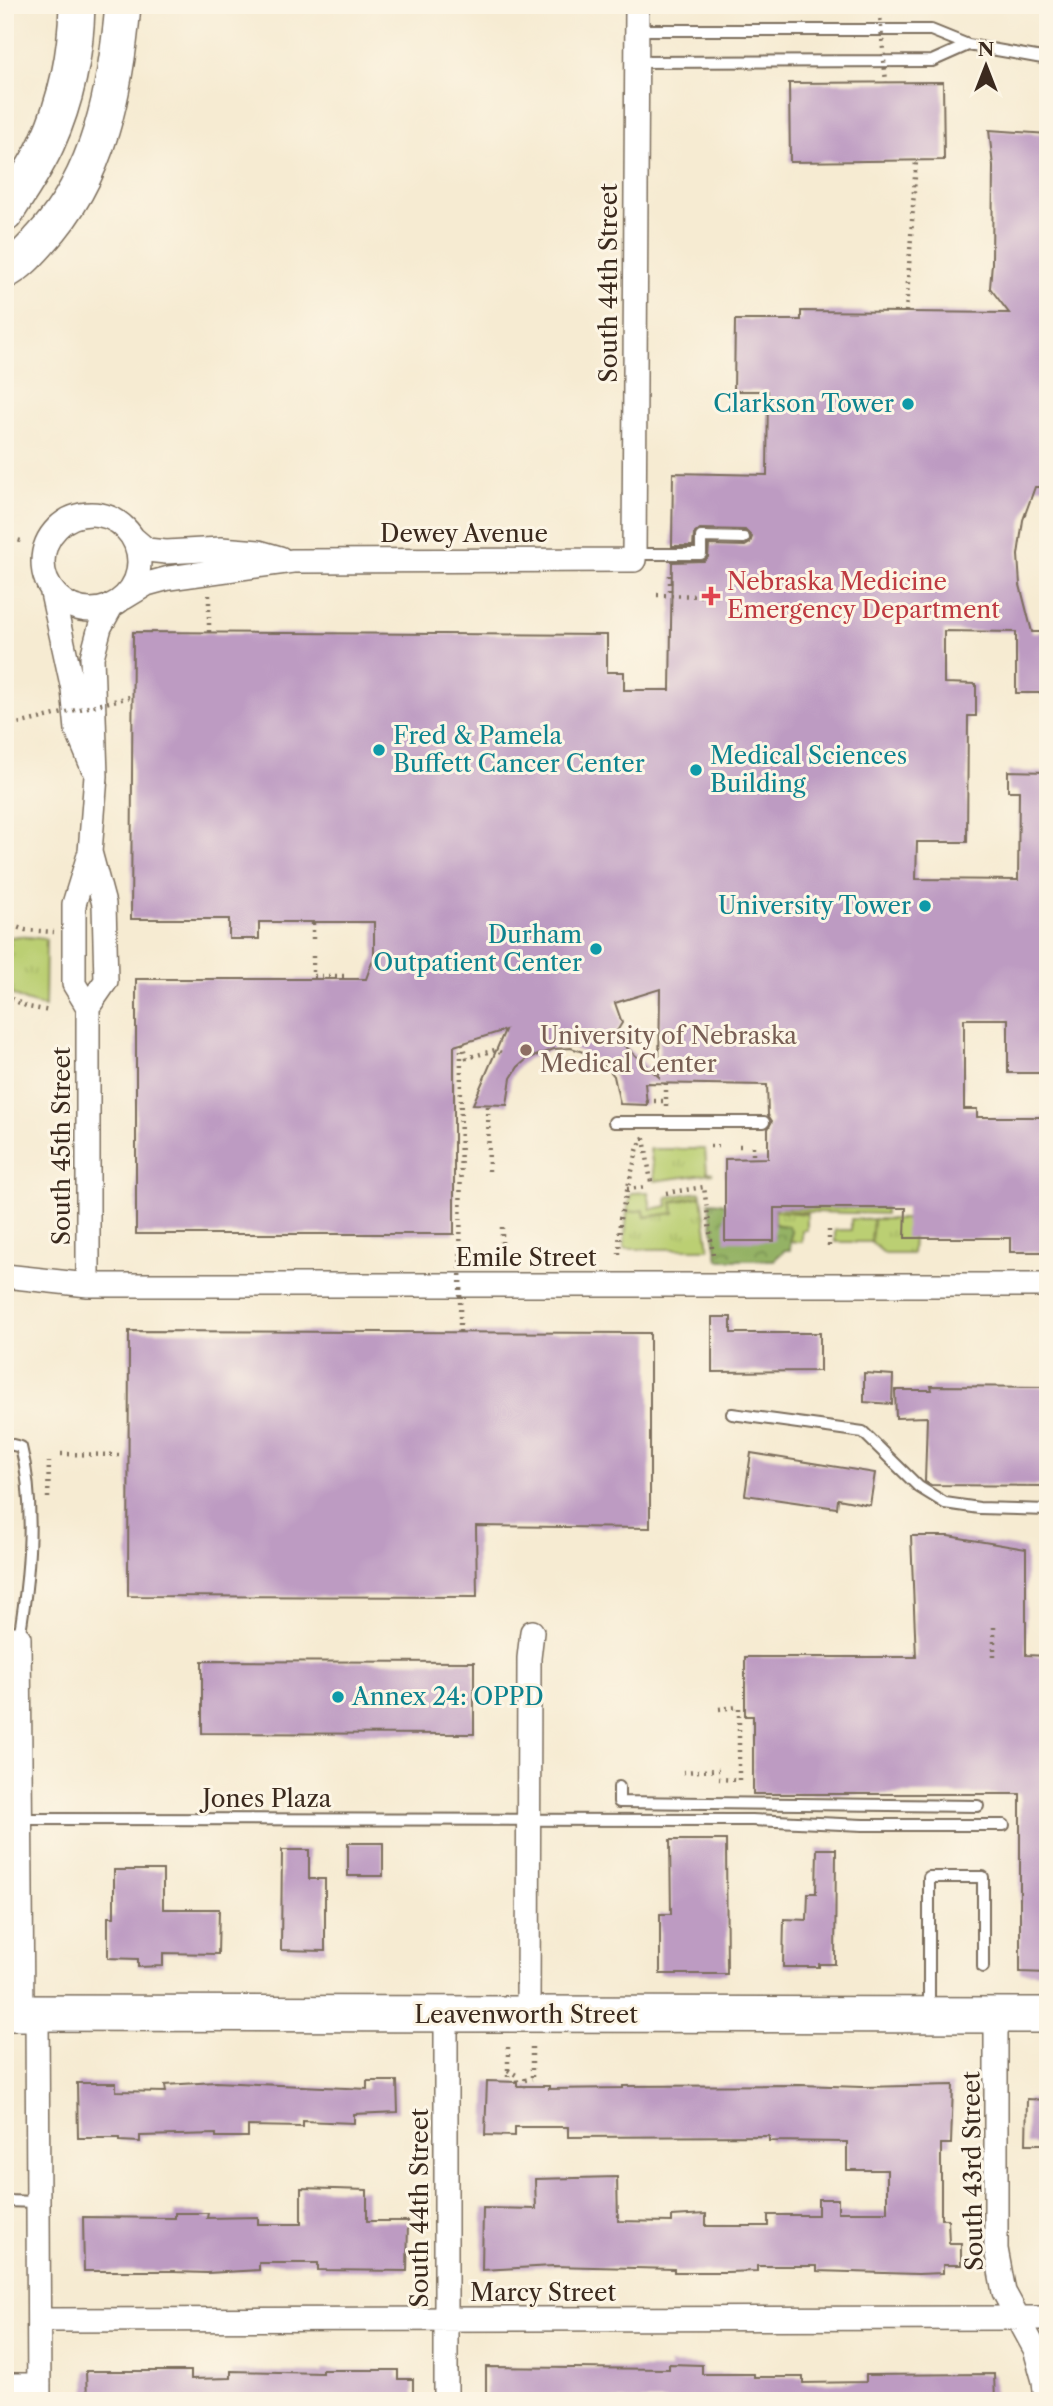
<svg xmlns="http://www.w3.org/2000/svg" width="1053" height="2406" viewBox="0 0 1053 2406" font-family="'Libre Caslon Text',serif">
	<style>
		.grass { fill: url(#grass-tufts); stroke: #7b7c48; stroke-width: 2 }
		.forest { fill: url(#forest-crowns); stroke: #686e42; stroke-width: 2 }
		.garden { fill: #bbcf73; stroke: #7b7c48; stroke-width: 2 }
		.building { fill: #bd9bc2; fill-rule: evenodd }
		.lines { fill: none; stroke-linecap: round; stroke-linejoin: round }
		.service-casing { stroke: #7c6e5d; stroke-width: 14 }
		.minor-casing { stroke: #7c6e5d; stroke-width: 26 }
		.primary-casing { stroke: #7c6e5d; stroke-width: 38 }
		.path { stroke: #7c6e5d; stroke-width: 4.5; stroke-dasharray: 2 5; stroke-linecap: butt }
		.service { stroke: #fff; stroke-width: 10 }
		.minor { stroke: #fff; stroke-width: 23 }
		.primary { stroke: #fff; stroke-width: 35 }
		.path-bridge { stroke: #7c6e5d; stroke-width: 4.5; stroke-dasharray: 2 5; stroke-linecap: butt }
		.culture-dot { fill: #0f9aa8; stroke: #fcf5e5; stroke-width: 2.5 }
		.health-dot { fill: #e0444e; stroke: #fcf5e5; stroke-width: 2.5 }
		.education-dot { fill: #8d6e63; stroke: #fcf5e5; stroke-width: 2.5 }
		.labels { text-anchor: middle; stroke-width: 6; stroke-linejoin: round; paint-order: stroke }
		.street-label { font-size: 24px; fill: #3b2a1e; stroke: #fcf5e5 }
		.culture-label { font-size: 24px; fill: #0d838f; stroke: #fcf5e5; text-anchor: end }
		.health-label { font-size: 24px; fill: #be3a42; stroke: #fcf5e5; text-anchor: start }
		.education-label { font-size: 24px; fill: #785e54; stroke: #fcf5e5; text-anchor: start }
	</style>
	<defs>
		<pattern id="grass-tufts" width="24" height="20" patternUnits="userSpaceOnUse" patternTransform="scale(1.75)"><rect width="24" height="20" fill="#bbcf73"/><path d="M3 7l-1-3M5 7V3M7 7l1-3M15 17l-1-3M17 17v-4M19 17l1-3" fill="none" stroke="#a2b263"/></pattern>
		<pattern id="forest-crowns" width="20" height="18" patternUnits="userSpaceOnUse" patternTransform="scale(1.75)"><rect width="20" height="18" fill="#94b265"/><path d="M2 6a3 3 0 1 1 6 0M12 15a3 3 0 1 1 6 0" fill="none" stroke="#7a9153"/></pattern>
	</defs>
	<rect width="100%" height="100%" fill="#fcf5e5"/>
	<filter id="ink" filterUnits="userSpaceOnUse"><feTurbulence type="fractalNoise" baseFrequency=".0143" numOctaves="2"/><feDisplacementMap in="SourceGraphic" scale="14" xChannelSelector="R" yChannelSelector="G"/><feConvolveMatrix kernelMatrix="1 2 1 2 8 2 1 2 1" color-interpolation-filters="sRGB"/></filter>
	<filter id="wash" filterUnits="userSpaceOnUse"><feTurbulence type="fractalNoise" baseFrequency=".00686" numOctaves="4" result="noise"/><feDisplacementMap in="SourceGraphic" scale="28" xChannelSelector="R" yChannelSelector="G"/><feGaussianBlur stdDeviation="1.57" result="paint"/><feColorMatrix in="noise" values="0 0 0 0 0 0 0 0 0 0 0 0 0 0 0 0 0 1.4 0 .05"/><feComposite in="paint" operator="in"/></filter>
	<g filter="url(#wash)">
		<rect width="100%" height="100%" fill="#f6ebd2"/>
		<path class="grass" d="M19 936 46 939 45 1007 25 1001 5 991V940L11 945 5 938Z
			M650 1149H705L707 1172 713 1173 655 1181Z
			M702 1196 709 1249H624L627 1212 644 1210 645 1217 673 1213 672 1202Z
			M774 1208 778 1211 807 1214V1230H802V1242H790L791 1230 788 1226H774Z
			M873 1219H906L913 1238 912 1254H885L871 1242Z"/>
		<path class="forest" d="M709 1202C740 1202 758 1225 788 1226L791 1230 790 1250H785L774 1260H718Z"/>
		<path class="garden" d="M648 1192 651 1209 668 1206 667 1197 700 1192 702 1196 672 1201 674 1213 645 1217 644 1210 627 1212 631 1193Z
			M774 1208H885V1214L778 1211Z
			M851 1219H873L871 1242H835V1230H851Z"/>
		<g id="blocks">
			<path class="building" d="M943 82 944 160 790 162 789 83Z
				M989 130 1048 134V487H1035L1023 520 1018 555 1020 585 1032 632H1048V693H1016V632L944 631V683L976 684V716H968L967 842H917L916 879 1018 880 1019 791H1008V771L1048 772V1073H1008V1019H964V1109H977V1117H1048V1252H1010V1238H905L906 1208H774V1241H725V1159L768 1158V1129L772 1121 768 1115 767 1085 645 1083 647 1105 620 1104 614 1076 606 1066 583 1052 571 1048 554 1049 527 1059 518 1067 511 1078 507 1105 473 1104 505 1030 454 1046V1234H136V979H366L374 957V922H259V939H229V919H131L133 632 607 635V672H624V690H670L672 562 704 561 708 557 709 545 745 546 750 543 752 537 745 530 700 529 694 534 693 546H672L673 473 767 475 768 391H734L735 320H801V311L1009 313 990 288 992 263 993 166ZM660 989 659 1077 614 1036 622 1023 615 1003Z
				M712 1317H731V1333H820V1371L712 1372Z
				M129 1331 650 1333V1528L476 1526 477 1597 128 1596Z
				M864 1373 893 1375 892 1404 864 1402Z
				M931 1386 1048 1387V1486L931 1485 925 1482 927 1417 896 1418 895 1390H932Z
				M751 1453 875 1473 870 1505 838 1499 837 1508 745 1495Z
				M911 1536H948L1026 1549V1655L1048 1656V1973L1020 1972V1794H753V1716H745V1657H916Z
				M202 1661 474 1662V1734L202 1733Z
				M670 1840H726L727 1974H660V1914H671Z
				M348 1843H383V1876H348Z
				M817 1849H836L835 1964H819V1967H783L784 1919 807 1920 808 1893H816Z
				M282 1850H309V1879H325V1951L281 1950Z
				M114 1870H163V1909H219L218 1954 163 1953V1966L138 1967V1959L108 1958V1917H114Z
				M367 2081H397L398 2112 354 2114V2123L303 2121V2127L248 2126V2137H216V2134L140 2136V2142L119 2141V2138H78L77 2083H116V2091L166 2092 165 2085 216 2082 367 2089Z
				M487 2081 517 2082V2086H549V2089L623 2088V2086L800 2085 862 2087 953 2085 951 2144H941V2219H948L949 2243H961V2265H943V2273L918 2274 817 2271V2266H757V2271L726 2272H674V2269L553 2266 482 2270 483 2208 536 2209 535 2179 617 2177 618 2221 672 2222V2216L706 2214V2226H768V2215H818V2199H838V2212H887V2170H847V2142L769 2141V2136L568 2137V2127H515V2136L485 2135Z
				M1027 2099 1048 2100V2144H1026Z
				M301 2188 367 2190V2221H408L407 2271 318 2270V2263H259V2270L207 2273 175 2272V2271H84L83 2217 175 2218V2213H208L207 2218 258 2217V2224H301Z
				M669 2364 702 2365V2374H754V2377H803V2383L866 2382V2375L994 2374 995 2401H486V2367L669 2369Z
				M322 2370H398V2379H413V2401H87L86 2371H191V2379L231 2378V2371L322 2373Z"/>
		</g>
	</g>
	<g filter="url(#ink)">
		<use href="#blocks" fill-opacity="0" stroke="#7c6e5d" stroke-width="2"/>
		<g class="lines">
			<defs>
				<path id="service" d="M637 30H931L968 45 1048 59
					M636 62 932 61 968 45
					M634 554H701V537L744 538
					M614 1122H764
					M732 1414 863 1432 919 1487 945 1503 979 1508 1048 1510
					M5 1443 21 1447C36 1505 29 1579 19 1638
					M619 1787V1802L978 1806
					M5 1819 752 1820 863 1825H1004
					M929 2012V1877H983V1967
					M5 2201 38 2202"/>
				<path id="minor" d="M43 562a48 48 0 1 1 96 0a48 48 0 1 1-96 0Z
					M133 538 147 550 166 552 221 549 259 552 280 558
					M52 593 73 689 77 730 92 766
					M124 598 147 584 169 578 293 561 634 560 637 5
					M88 1007 106 981 104 904 90 852
					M5 1276 88 1285H1048
					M88 1285V1007L74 984V904L90 852 96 776 92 657 100 627 111 607
					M5 1638H19L22 2013
					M37 2013 39 2401
					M446 2015V2401
					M528 2015 529 1658 532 1632
					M996 2015V2249L1004 2292 1035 2349 1044 2381 1046 2401
					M39 2320 1048 2318
					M5 2385H39"/>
				<path id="primary" d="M5 214C19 191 36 168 47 143 67 99 76 53 77 5
					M5 271C19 264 31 250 41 239 100 176 116 88 123 5
					M5 2013 1048 2015"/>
			</defs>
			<use href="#service" class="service-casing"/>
			<use href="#minor" class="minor-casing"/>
			<use href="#primary" class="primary-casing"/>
			<path class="path" d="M906 312 916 161
				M5 537 25 542
				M670 575V595
				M657 595 711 596
				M209 632V595
				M5 923 25 930 54 932
				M313 939V922
				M313 956V976H344V979
				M5 996 28 1007 50 1011
				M463 1043 467 1058 495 1050 505 1055
				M666 1083V1106
				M647 1101H666
				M488 1106 489 1171
				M644 1138 651 1182
				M710 1146H718
				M739 1146H746
				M753 1146V1158
				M627 1189 647 1187
				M666 1193 704 1187 713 1255
				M502 1227V1254
				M829 1230V1246
				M619 1254 620 1219 638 1147 644 1137
				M61 1454 120 1455
				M48 1498 49 1462
				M994 1627V1657
				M719 1709 739 1707V1780L719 1779
				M683 1772 719 1770
				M508 2047V2078
				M532 2047V2080
				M508 2070 516 2075 518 2087
				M523 2087 525 2080 532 2079"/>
			<use href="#service" class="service"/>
			<use href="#minor" class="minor"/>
			<use href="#primary" class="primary"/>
			<path class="path-bridge" d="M879 5 886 82
				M5 727 134 696
				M460 1332 461 1044"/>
		</g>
	</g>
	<g class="culture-dot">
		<circle cx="908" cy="404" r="7"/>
		<circle cx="379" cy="750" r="7"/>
		<circle cx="696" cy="770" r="7"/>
		<circle cx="925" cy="906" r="7"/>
		<circle cx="596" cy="949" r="7"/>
		<circle cx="338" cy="1697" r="7"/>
	</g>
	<path class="health-dot" d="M707.5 585.5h7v7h7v7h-7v7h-7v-7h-7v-7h7z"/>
	<circle class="education-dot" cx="526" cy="1050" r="7"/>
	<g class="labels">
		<g class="street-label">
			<text transform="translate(609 283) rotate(-90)" y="8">South 44th Street</text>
			<text x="464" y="542">Dewey Avenue</text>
			<text transform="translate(62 1146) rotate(-90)" y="8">South 45th Street</text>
			<text x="526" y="1266">Emile Street</text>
			<text x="267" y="1807">Jones Plaza</text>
			<text x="526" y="2023">Leavenworth Street</text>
			<text transform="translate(973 2171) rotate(-91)" y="8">South 43rd Street</text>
			<text transform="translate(420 2208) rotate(-90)" y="8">South 44th Street</text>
			<text x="543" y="2301">Marcy Street</text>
		</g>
		<g class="culture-label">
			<text x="894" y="412">Clarkson Tower</text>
			<text x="393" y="744" text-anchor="start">Fred &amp; Pamela<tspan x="393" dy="28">Buffett Cancer Center</tspan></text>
			<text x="710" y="764" text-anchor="start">Medical Sciences<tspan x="710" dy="28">Building</tspan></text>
			<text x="911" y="914">University Tower</text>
			<text x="582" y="943">Durham<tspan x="582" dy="28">Outpatient Center</tspan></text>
			<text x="352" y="1705" text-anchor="start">Annex 24: OPPD</text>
		</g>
		<g class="health-label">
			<text x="727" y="590">Nebraska Medicine<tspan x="727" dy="28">Emergency Department</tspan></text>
		</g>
		<g class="education-label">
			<text x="540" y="1044">University of Nebraska<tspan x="540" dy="28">Medical Center</tspan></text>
		</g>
	</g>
	<rect width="1053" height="2406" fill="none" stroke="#fcf5e5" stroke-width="28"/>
	<g transform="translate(986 66)" stroke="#fcf5e5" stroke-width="5" paint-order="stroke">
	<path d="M0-5L12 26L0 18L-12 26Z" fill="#3b2a1e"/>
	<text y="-10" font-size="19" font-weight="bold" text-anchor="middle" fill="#3b2a1e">N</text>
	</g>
</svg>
